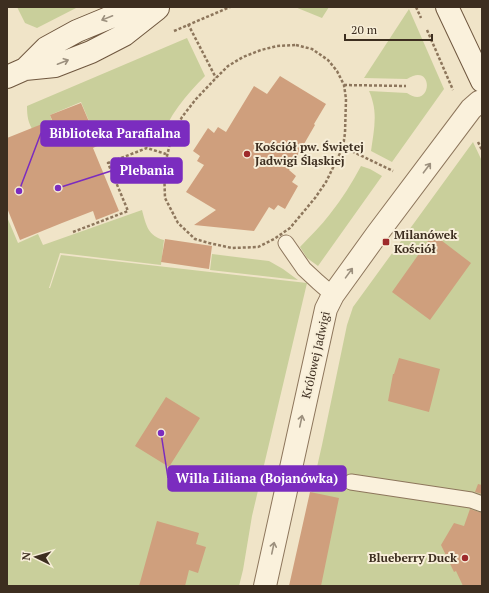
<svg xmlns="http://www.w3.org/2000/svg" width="489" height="593" viewBox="0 0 489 593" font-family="'PT Serif',serif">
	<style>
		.green { fill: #c9cf9b }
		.building { fill: #cf9f7d }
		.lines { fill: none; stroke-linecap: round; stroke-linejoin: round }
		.lane-casing { stroke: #8d765c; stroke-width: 17 }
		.street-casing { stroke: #8d765c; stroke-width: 24 }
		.secondary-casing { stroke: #6f573f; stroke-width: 24 }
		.path { stroke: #8d765c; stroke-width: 2.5; stroke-dasharray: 3 2; stroke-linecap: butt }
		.lane { stroke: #faf1dc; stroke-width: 15 }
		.street { stroke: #faf1dc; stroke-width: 22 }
		.secondary { stroke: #faf1dc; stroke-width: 22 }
		.oneway { stroke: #9c907e }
		.poi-dot { fill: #9e2a2b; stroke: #f7eed8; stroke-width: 1.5 }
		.labels { text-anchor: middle; stroke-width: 4; stroke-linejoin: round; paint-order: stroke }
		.poi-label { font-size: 12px; font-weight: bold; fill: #3d2e20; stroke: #f7eed8; text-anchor: start }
		.street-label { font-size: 12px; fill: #3d2e20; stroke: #f7eed8 }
		.leader { fill: none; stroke: #7b2cbf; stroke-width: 1.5 }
		.callout-dot { fill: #7b2cbf; stroke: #f7eed8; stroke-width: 1.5 }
		.callout { fill: #7b2cbf; stroke: #7b2cbf; stroke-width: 1.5 }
		.callout-label { font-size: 13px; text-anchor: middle; font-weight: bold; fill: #fff }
	</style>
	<rect width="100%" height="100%" fill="#f0e4c8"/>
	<path class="green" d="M17 7H78L37 28 25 23Z
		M295 7H329L322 18Z
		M409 9 444 89 392 162 371 151C373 136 377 118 373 103 372 99 371 95 369 91L407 93C432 111 435 61 407 79L364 78Z
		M187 38 205 76C186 95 168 116 160 142L146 137 106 142 99 145 81 102 50 115 55 130 34 132C28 123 27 116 27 106Z
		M473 142 482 161V586H290L322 445 347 325 353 307Z
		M361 166 370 169 382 176 318 266 307 258 300 247C310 236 321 226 330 214 342 199 352 183 361 166Z
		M142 210C146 225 148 236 164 240L161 265 60 253 49 288H50L61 255 307 283 252 516 243 570 239 586H7V217L18 243 38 234 43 245Z
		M212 254 269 261 283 269 298 280 210 270Z"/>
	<path class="building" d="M280 76 326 104 314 124 315 125 289 170 296 176 292 182 298 186 285 209 278 205 274 210 269 207 254 231 194 225 216 210 186 192 204 165 197 161 200 156 193 151 208 128 214 133 218 127 226 132 254 86 267 94Z
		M81 103 99 145 93 148 119 211 96 220 93 211 62 223 20 240 7 208V138L52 120 50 115Z
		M433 234 471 263 430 320 392 292Z
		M165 239 212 246 209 269 161 262Z
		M399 358 440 369 429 412 388 401 393 374H394Z
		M166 397 200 418 169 467 135 446Z
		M478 484 482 485V494L475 492Z
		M310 492 339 498 321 586H289Z
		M470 509 482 513V586H463L456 571 454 572 441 545 454 523 464 526Z
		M157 521 199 533 196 544 206 547 198 573 189 570 185 586H139Z"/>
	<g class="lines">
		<defs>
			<path id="lane" d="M286 243 304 269 318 282 333 295
				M351 482 471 500 482 504"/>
			<path id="street" d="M265 586 326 309 333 295 377 234 471 109 479 102 482 101"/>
			<path id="secondary" d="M447 7 482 81
				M25 69 55 66 91 52 124 35 157 9
				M7 77 25 69 46 48 77 31 118 14 158 8"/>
		</defs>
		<use href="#lane" class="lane-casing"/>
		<use href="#street" class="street-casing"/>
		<use href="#secondary" class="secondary-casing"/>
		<path class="path" d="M416 7 421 18
			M188 24 216 78
			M427 30 453 90
			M174 31 230 7
			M296 45 312 49 328 60 337 71 344 85 346 99 345 133 343 147 326 182 315 198 290 228 274 239 258 247 232 248 209 243 195 239 178 223 165 198 164 169 171 139 182 117 196 99 216 78 228 66 243 57 261 50 277 46Z
			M344 85 406 86
			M478 142 482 150
			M343 147 393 171
			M73 232 128 211 108 163 147 148 166 154"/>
		<use href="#lane" class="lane"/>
		<use href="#street" class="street"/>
		<use href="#secondary" class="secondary"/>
	</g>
	<defs><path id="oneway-shaft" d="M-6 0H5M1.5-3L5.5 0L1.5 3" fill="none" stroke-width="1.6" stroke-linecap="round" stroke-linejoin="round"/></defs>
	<g class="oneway">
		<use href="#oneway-shaft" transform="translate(107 18) rotate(158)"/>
		<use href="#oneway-shaft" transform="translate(63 62) rotate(-21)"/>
		<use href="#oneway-shaft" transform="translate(427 168) rotate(-53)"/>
		<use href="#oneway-shaft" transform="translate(349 273) rotate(-54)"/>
		<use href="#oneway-shaft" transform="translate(301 421) rotate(-78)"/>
		<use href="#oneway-shaft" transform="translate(273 548) rotate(-78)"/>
	</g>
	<g class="poi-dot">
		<circle cx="247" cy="154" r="4"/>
		<rect x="382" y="238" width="8" height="8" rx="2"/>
		<circle cx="465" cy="558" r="4"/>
	</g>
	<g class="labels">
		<g class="poi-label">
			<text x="255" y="151">Kościół pw. Świętej<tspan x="255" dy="14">Jadwigi Śląskiej</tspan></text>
			<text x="394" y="239">Milanówek<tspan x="394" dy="14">Kościół</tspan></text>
			<text x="457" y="562" text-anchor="end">Blueberry Duck</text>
		</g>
		<g class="street-label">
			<text transform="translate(316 355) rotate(-77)" y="4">Królowej Jadwigi</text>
		</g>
	</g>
	<path class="leader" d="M19 191L41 133M58 188L111 171M161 433L168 478"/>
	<g class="callout-dot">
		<circle cx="19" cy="191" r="4"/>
		<circle cx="58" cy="188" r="4"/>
		<circle cx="161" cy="433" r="4"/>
	</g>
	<g class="callout">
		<rect x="41" y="121" width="148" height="25" rx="4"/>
		<rect x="111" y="158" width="71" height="25" rx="4"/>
		<rect x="168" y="466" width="178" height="25" rx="4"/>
	</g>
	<g class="callout-label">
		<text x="115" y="138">Biblioteka Parafialna</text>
		<text x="147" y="175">Plebania</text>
		<text x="257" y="483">Willa Liliana (Bojanówka)</text>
	</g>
	<rect width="489" height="593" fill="none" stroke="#3d2e20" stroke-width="16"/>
	<g transform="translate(36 557) rotate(275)" stroke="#f7eed8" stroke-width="3" paint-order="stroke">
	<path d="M0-3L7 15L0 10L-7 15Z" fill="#3d2e20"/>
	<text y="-6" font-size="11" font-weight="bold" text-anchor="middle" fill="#3d2e20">N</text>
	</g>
	<path d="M345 34v6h87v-6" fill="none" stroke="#3d2e20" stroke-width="2"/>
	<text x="351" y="34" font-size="12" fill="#3d2e20" stroke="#f7eed8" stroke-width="3" paint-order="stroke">20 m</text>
</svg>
